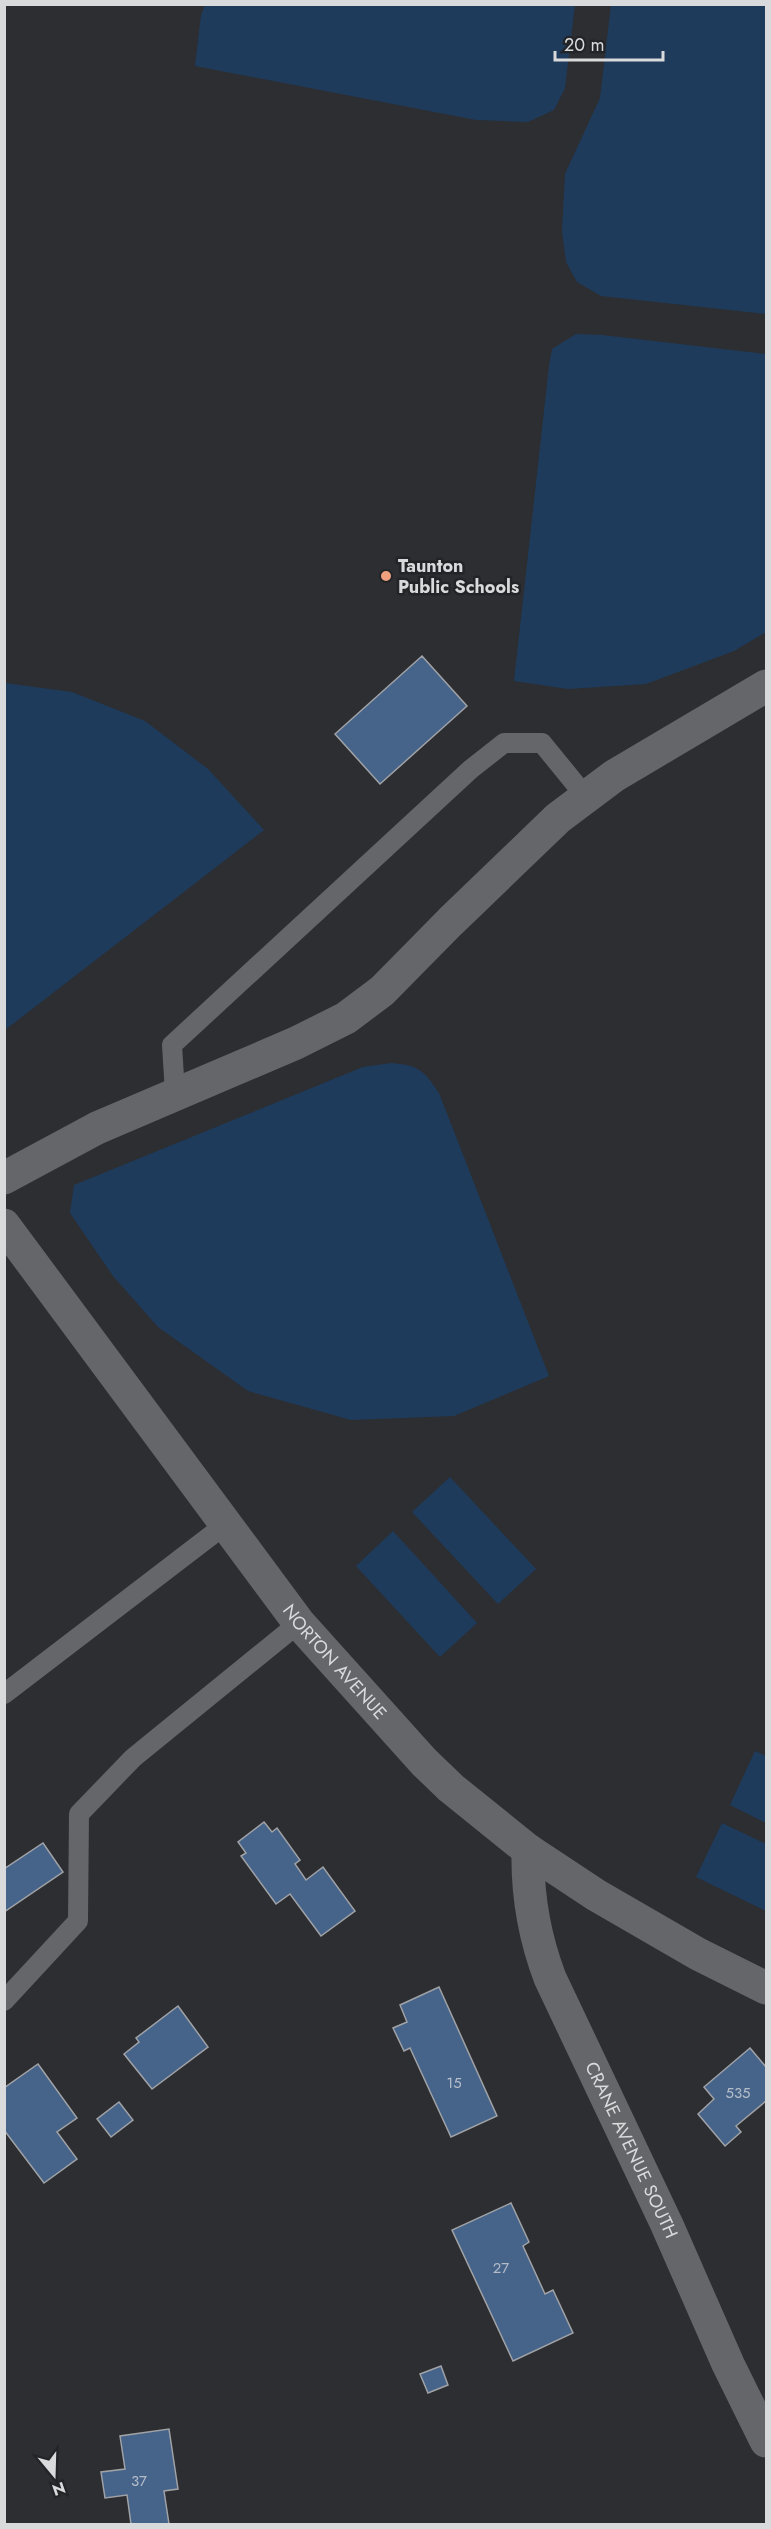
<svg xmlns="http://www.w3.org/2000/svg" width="771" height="2529" viewBox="0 0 771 2529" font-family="Jost,sans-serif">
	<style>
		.green { fill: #1f3b5c }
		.building { fill: #46648a; stroke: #a0a2a6; stroke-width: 1.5 }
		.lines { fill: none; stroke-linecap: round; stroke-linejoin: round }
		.lane { stroke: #646669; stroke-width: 20 }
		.street { stroke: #646669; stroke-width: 33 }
		.poi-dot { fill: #f1a17d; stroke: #222427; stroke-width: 2 }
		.labels { text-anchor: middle; stroke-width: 5; stroke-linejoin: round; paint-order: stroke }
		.number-label { font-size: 15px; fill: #b4bcc8 }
		.poi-label { font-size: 18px; font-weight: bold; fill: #d9dadc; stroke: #222427; text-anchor: start }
		.street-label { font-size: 18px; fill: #d9dadc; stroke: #222427 }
	</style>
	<rect width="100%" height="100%" fill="#2c2e31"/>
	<path class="green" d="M205 5H575L565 88 554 110 528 122 476 120 195 66 201 15Z
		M611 5H766V314L601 296 577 282 566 262 562 231 565 174 600 98Z
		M576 334 602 335 766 354V632L734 651 646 684 568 689 514 681 549 366 552 349Z
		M5 683 72 692 145 721 208 769 264 830 5 1030Z
		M391 1063C418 1065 424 1070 439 1093L549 1376 454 1416 351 1420 248 1391 158 1327 113 1276 70 1213 74 1185 363 1067Z
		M450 1477 536 1569 498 1604 412 1512Z
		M393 1531 477 1623 440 1657 356 1566Z
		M755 1751 766 1756V1823L730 1805Z
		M722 1823 766 1844V1911L696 1877Z"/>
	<path class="building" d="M422 656 467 706 380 784 335 734Z
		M264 1822 272 1832 277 1828 300 1860 295 1864 306 1880 323 1867 355 1911 321 1936 290 1894 276 1904 241 1856 246 1853 238 1842Z
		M43 1843 63 1872 4 1912V1869Z
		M439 1987 497 2116 451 2137 410 2048 404 2051 393 2028 407 2022 400 2005Z
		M178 2006 208 2047 152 2089 124 2054 139 2042 136 2038Z
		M750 2048 766 2067V2101L736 2126 741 2132 725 2146 698 2114 714 2099 704 2087Z
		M38 2064 77 2118 57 2132 77 2159 44 2183 4 2130V2088Z
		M119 2102 133 2120 111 2137 97 2119Z
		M511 2203 529 2242 523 2246 545 2294 553 2290 573 2333 513 2361 452 2230Z
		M441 2366 448 2385 428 2393 420 2374Z
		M169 2429 178 2489 164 2491 169 2524H131L127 2495 105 2498 101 2472 125 2469 120 2436Z"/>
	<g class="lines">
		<path class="lane" d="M175 1093 172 1045 471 769 504 743H542L586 797
			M4 1694 226 1524
			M4 2001 78 1921 79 1814 133 1758 299 1623"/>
		<g class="street">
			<path d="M4 1178 97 1128 296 1043 346 1018 382 991 450 922 558 818 614 776 766 686"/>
			<path id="s1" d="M4 1225 299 1623 424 1762 451 1788 528 1850 596 1895 698 1954 766 1988"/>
			<path id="s2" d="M528 1850C527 1895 534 1936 550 1978L667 2225 728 2364 766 2441"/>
		</g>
	</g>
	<circle class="poi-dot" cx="386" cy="576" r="6"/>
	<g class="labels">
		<g class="number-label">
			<text x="454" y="2088">15</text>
			<text x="738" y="2098">535</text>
			<text x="501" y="2273">27</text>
			<text x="139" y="2486">37</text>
		</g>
		<g class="poi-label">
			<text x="398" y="572">Taunton<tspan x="398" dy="21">Public Schools</tspan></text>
		</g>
		<g class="street-label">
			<text dy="6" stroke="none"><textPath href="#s1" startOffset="548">NORTON AVENUE</textPath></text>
			<text dy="6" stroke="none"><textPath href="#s2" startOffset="321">CRANE AVENUE SOUTH</textPath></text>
		</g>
	</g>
	<rect width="771" height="2529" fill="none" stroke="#d9dadc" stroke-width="12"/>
	<g transform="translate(54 2475) rotate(161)" stroke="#222427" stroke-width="4.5" paint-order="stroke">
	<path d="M0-4.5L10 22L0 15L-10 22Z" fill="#d9dadc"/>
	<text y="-9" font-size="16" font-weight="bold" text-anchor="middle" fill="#d9dadc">N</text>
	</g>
	<path d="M555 51v9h108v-9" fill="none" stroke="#d9dadc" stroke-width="3"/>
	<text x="564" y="51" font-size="18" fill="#d9dadc" stroke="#222427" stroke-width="4.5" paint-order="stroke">20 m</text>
</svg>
